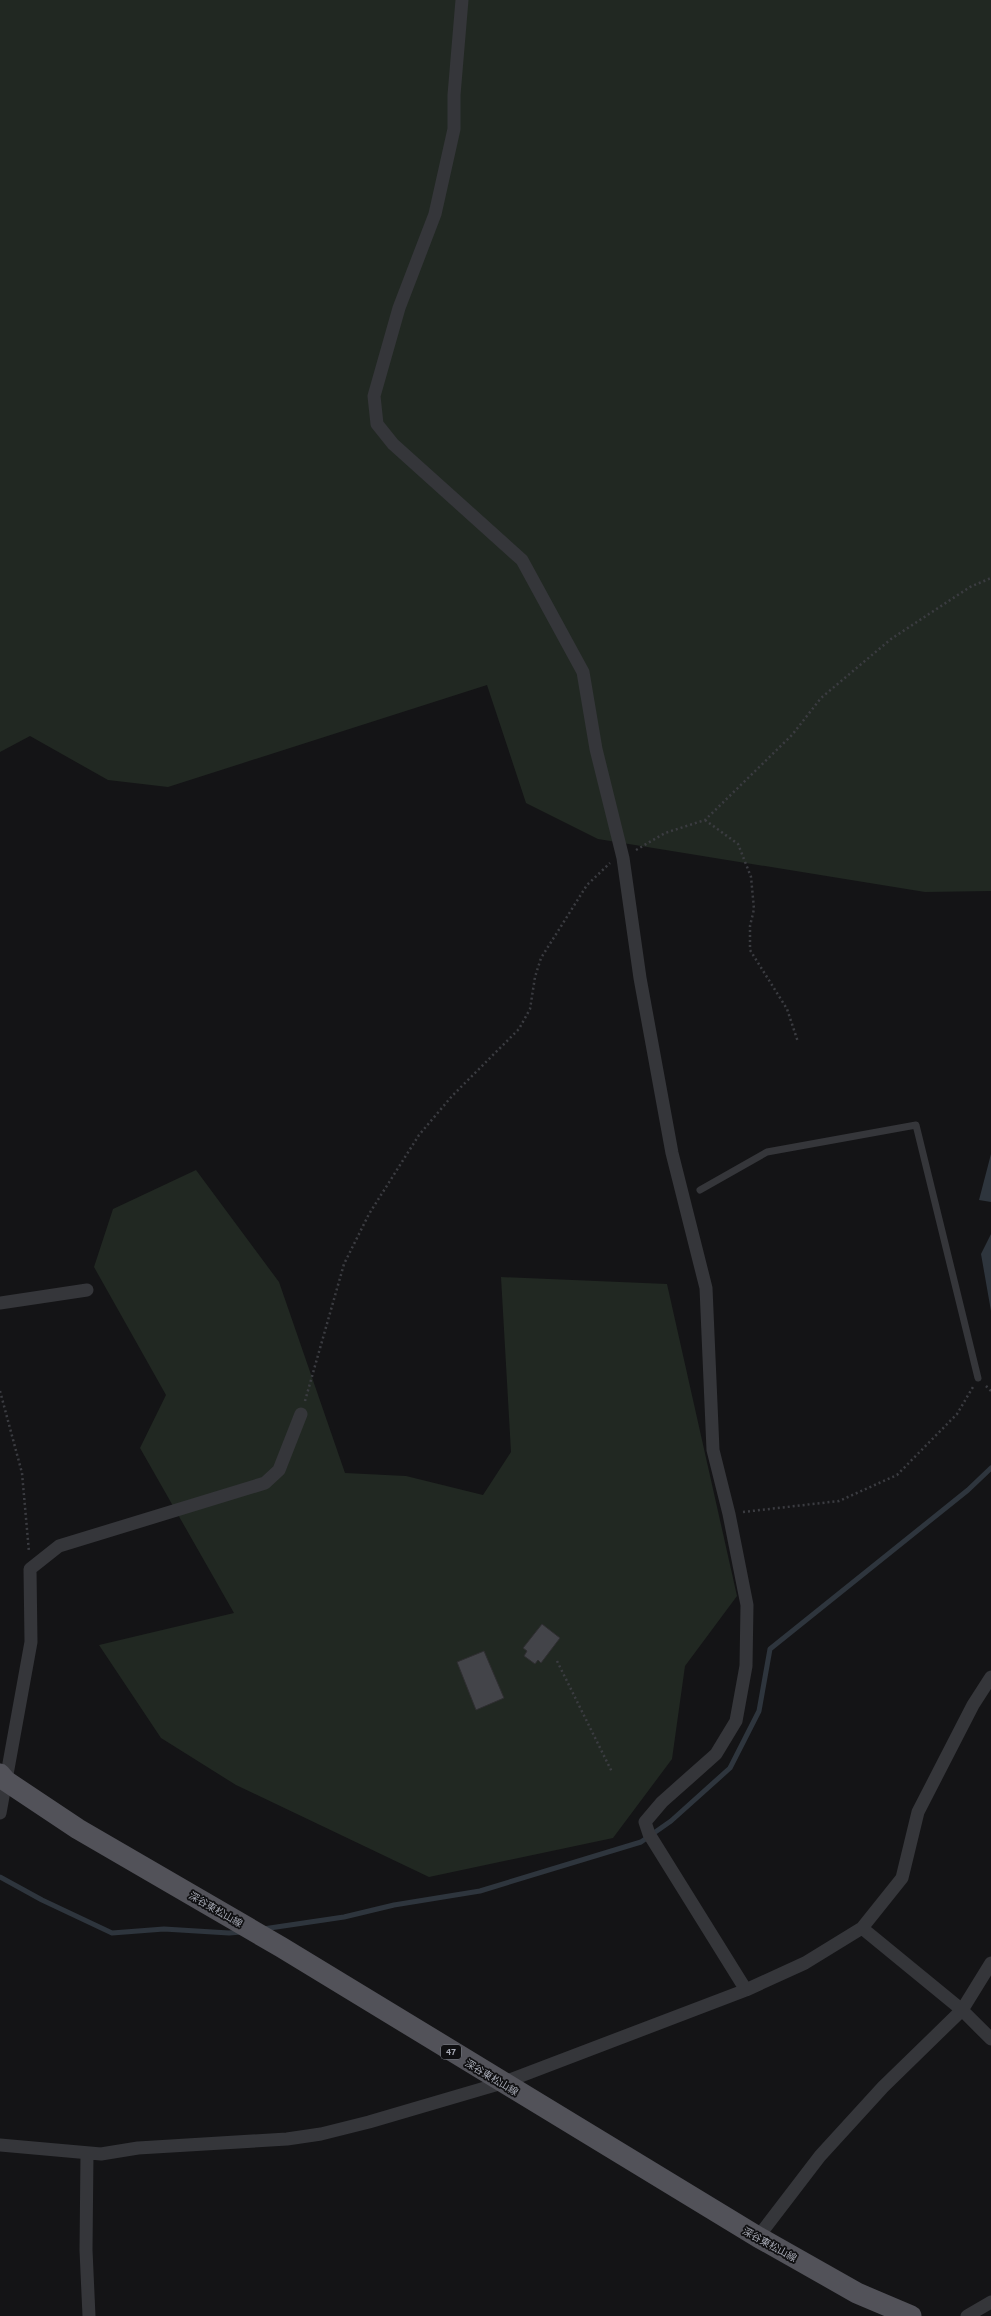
<svg xmlns="http://www.w3.org/2000/svg" width="991" height="2316" viewBox="0 0 991 2316" font-family="Ubuntu,'Noto Sans JP',sans-serif">
	<style>
		.green { fill: #212822 }
		.water { fill: #2e353d }
		.lines { fill: none; stroke-linecap: round; stroke-linejoin: round }
		.stream { stroke: #2e353d; stroke-width: 5 }
		.building { fill: #434449; stroke: #2f2e31 }
		.path { stroke: #3b3c41; stroke-width: 2.5; stroke-dasharray: 2 3; stroke-linecap: butt }
		.service { stroke: #35363a; stroke-width: 7 }
		.minor { stroke: #35363a; stroke-width: 13 }
		.primary { stroke: #525259; stroke-width: 21 }
		.labels { text-anchor: middle; stroke-width: 3.5; stroke-linejoin: round; paint-order: stroke }
		.shield { fill: #0f0f11; stroke: #797c84; stroke-width: 1 }
		.shield-label { font-size: 9px; font-weight: bold; fill: #a7aab5 }
		.street-label { font-size: 10px; fill: #a7aab5; stroke: #0f0f11 }
	</style>
	<rect width="100%" height="100%" fill="#141416"/>
	<path class="green" d="M0 0H991V891L925 892 598 839 526 803 487 685 168 787 108 780 30 736 0 752Z
		M196 1170 279 1282 345 1473 406 1476 483 1495 511 1452 501 1277 667 1284 737 1596 685 1666 672 1759 613 1838 429 1877 236 1785 161 1738 99 1645 234 1613 140 1448 166 1395 94 1267 113 1209Z"/>
	<path class="water" d="M991 1154V1202L979 1200Z
		M991 1234V1311L981 1254Z"/>
	<g class="lines">
		<path class="stream" d="M0 1877 42 1900 112 1933 164 1929 229 1933 241 1932
			M263 1929 344 1917 394 1905 480 1891 641 1842 671 1821 730 1768 759 1711 770 1649 968 1490 991 1468"/>
	</g>
	<path class="building" d="M542 1624 560 1638 541 1663 538 1660 535 1664 524 1656 527 1651 523 1648Z
		M484 1651 504 1698 476 1710 457 1662Z"/>
	<g class="lines">
		<path class="path" d="M705 820 738 844 751 877 754 909 750 926V950L787 1009 798 1042
			M636 850 665 833 705 820 792 735 821 698 891 639 970 587 991 578
			M986 1386 991 1391
			M0 1391 22 1473 29 1552
			M305 1401 344 1264 369 1214 419 1135 452 1096 519 1029 530 1009 535 977 541 958 587 885 610 863
			M743 1512 839 1501 897 1475 957 1414 973 1387
			M557 1661 612 1772"/>
		<path class="service" d="M700 1190 767 1152 916 1125 978 1378"/>
		<path class="minor" d="M462 0 454 95V129L435 214 399 308 374 396 377 424 393 444 522 560 583 672 596 749 623 858 640 978 672 1153 706 1288 713 1450 729 1514 747 1605 746 1666 736 1721 716 1754 662 1802 645 1822 649 1834 746 1990
			M0 1303 87 1290
			M0 1813 31 1642 30 1569 59 1546 265 1483 279 1470 301 1414
			M862 1928 962 2010 991 2039
			M0 2145 101 2154 138 2148 287 2139 321 2134 369 2122 502 2083 746 1990 805 1963 862 1928 902 1878 918 1812 973 1705 991 1677
			M87 2153 86 2250 89 2316
			M758 2237 820 2156 883 2087 962 2010 991 1963
			M967 2316 991 2302"/>
		<path class="primary" d="M0 1774 6 1781 78 1829 281 1947 758 2237 857 2293 911 2316"/>
	</g>
	<g class="labels">
		<rect class="shield" x="441" y="2045" width="20" height="14" rx="3"/>
		<g class="shield-label">
			<text x="451" y="2055">47</text>
		</g>
		<g class="street-label">
			<text transform="translate(216 1909) rotate(30)" y="4">深谷東松山線</text>
			<text transform="translate(492 2077) rotate(31)" y="4">深谷東松山線</text>
			<text transform="translate(770 2244) rotate(29)" y="4">深谷東松山線</text>
		</g>
	</g>
</svg>
